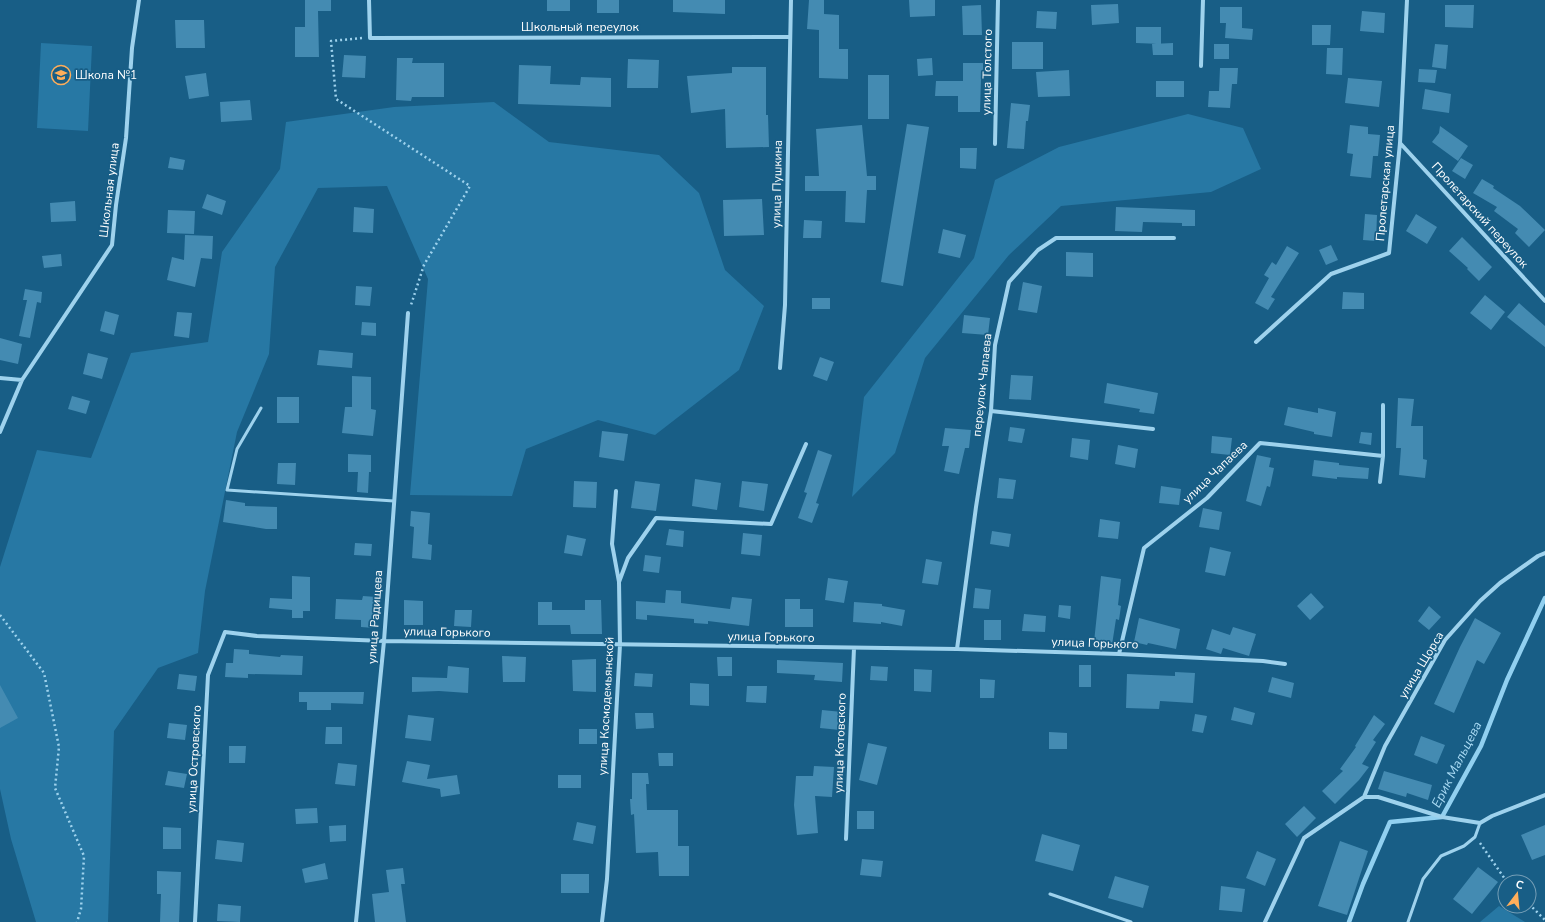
<svg xmlns="http://www.w3.org/2000/svg" width="1545" height="922" viewBox="0 0 1545 922" font-family="'Nunito Sans',sans-serif">
	<style>
		.green { fill: #2778a4 }
		.lines { fill: none; stroke-linecap: round; stroke-linejoin: round }
		.stream { stroke: #91d0f0; stroke-width: 4.5 }
		.building { fill: #448bb2 }
		.path { stroke: #9ed2ed; stroke-width: 2.5; stroke-dasharray: 2 3; stroke-linecap: butt }
		.service { stroke: #9ed2ed; stroke-width: 3 }
		.minor { stroke: #9ed2ed; stroke-width: 4 }
		.labels { text-anchor: middle; stroke-width: 3.5; stroke-linejoin: round; paint-order: stroke }
		.street-label { font-size: 12px; fill: #fff; stroke: #185e86 }
		.poi-label { font-size: 12px; fill: #fff; stroke: #185e86; text-anchor: start }
		.water-label { font-size: 13px; font-style: italic; fill: #aadbf4; stroke: #185e86 }
	</style>
	<rect width="100%" height="100%" fill="#185e86"/>
	<path class="green" d="M41 43 92 46 88 131 37 128Z
		M494 102 549 142 659 155 699 193 725 270 764 306 739 370 655 435 598 420 526 449 512 496 410 495 428 279 387 186 318 188 275 267 269 354 237 432 205 591 198 653 158 668 114 731 108 922H36L11 839 0 789V567L37 450 91 458 131 353 208 342 222 252 280 169 286 122 394 107Z
		M1188 114 1243 128 1261 169 1211 192 1061 206 1009 255 925 358 895 453 852 497 864 397 974 258 995 180 1059 147Z
		M1499 906 1525 922H1480Z"/>
	<g class="lines">
		<path class="stream" d="M1349 922 1363 884 1390 822 1442 817 1481 746 1507 680 1545 598"/>
	</g>
	<path class="building" d="M305 0H331V11H318L319 57H295V27H305Z
		M547 0H570V11H547Z
		M597 0H619V13H597Z
		M673 0H725V14L673 12Z
		M809 0H824V14L839 15V49H848V79L819 78V30L807 29Z
		M909 0H935V16L910 17Z
		M1118 4 1119 23 1092 25 1091 5Z
		M981 5 982 35H963L962 6Z
		M1445 5H1474L1473 28 1445 27Z
		M1220 7H1242V28L1253 29 1252 40 1225 38 1226 23H1220Z
		M1037 11 1057 12 1056 29 1036 28Z
		M1362 11 1385 13 1384 33 1360 31Z
		M175 20H204L205 48H176Z
		M1312 25H1331L1330 45H1312Z
		M1136 27H1161V44L1136 43Z
		M1012 42H1043V69H1012Z
		M1173 43V55H1153L1152 44Z
		M1214 44H1229V59H1214Z
		M1435 44 1448 45 1446 69 1432 67Z
		M1327 48H1343L1342 75 1326 74Z
		M344 55 366 56 365 78 342 77Z
		M397 58H413L412 63H444V97H412L411 101 396 100Z
		M932 58 933 75 918 76 917 59Z
		M628 59 659 60 658 88H627Z
		M963 63H983V79H981L980 112H958V96H935L936 81H963Z
		M519 65 551 66 550 84 580 85 581 77 611 78V107L518 104Z
		M732 67H766V115H768L769 147 726 148 725 109 691 113 687 76 732 73Z
		M1220 68H1238L1237 84H1232L1230 108 1208 107 1209 91H1219Z
		M1419 69 1437 70 1435 83 1418 82Z
		M1069 70 1070 96 1038 97 1036 72Z
		M206 73 209 96 189 99 185 76Z
		M868 75H889V119H868Z
		M1348 78 1382 81 1379 107 1345 103Z
		M1156 81H1184V97H1156Z
		M1425 89 1451 94 1449 113 1422 109Z
		M250 100 252 120 221 122 220 102Z
		M1011 103 1030 105 1028 121H1026L1024 149 1007 148Z
		M907 124 929 127 903 286 881 282Z
		M862 125 867 176H876V190H867L865 223 845 222 846 191H805V176H819L816 129Z
		M1350 125 1368 127V134L1380 135 1378 156H1373L1371 178 1350 176 1353 154 1347 153Z
		M1440 126 1468 146 1458 161 1432 142 1439 133Z
		M960 148H977L976 169 960 168Z
		M170 157 185 160 183 170 168 168Z
		M1461 158 1473 165 1465 179 1452 171Z
		M1482 179 1494 186 1493 188 1520 206 1545 230 1529 247 1515 233 1518 229 1494 211 1497 207 1473 193Z
		M207 194 226 201 222 215 202 208Z
		M762 199 764 235 724 236 723 200Z
		M75 201 76 221 51 222 50 203Z
		M354 207 374 209 373 233 353 232Z
		M1116 207 1195 210V226H1182V223L1143 222 1142 232 1115 231Z
		M168 210 195 211 194 234 167 233Z
		M1365 214 1377 215 1376 241 1363 240Z
		M1416 214 1437 227 1427 244 1406 231Z
		M804 220 822 221 821 238H803Z
		M943 229 966 235 960 258 938 253Z
		M185 235 213 236 212 259 201 258 195 287 167 280 172 257 184 260Z
		M1462 237 1492 267 1479 281 1467 269 1468 268 1449 251Z
		M1331 245 1338 260 1326 265 1319 250Z
		M1287 246 1299 253 1271 297 1275 299 1268 310 1255 303 1269 278 1264 275 1272 262 1276 265Z
		M1066 252 1093 253V277L1066 276Z
		M61 254 62 266 44 268 42 256Z
		M1023 282 1042 286 1037 313 1018 310Z
		M356 286 372 287 370 306 355 305Z
		M25 289 42 292 41 303 37 302 30 338 19 336 27 300H23Z
		M1343 292 1364 293V309H1342Z
		M1485 295 1505 312 1491 330 1470 313Z
		M812 298H830V309H812Z
		M1519 303 1545 326V347L1507 317Z
		M105 311 119 315 114 335 100 331Z
		M177 312 192 313 189 338 174 336Z
		M964 315 990 318 988 335 962 333Z
		M362 322 376 323V336L361 335Z
		M0 338 22 344 18 364 0 360Z
		M319 350 353 353 352 368 317 365Z
		M88 353 108 358 102 379 83 374Z
		M820 357 834 362 827 381 813 376Z
		M1011 375 1033 376 1031 400 1009 399Z
		M352 376 371 377V409L376 410 373 436 342 433 345 407H352Z
		M1107 383 1158 393 1154 414 1139 412 1140 409 1104 403Z
		M72 396 90 401 86 414 68 409Z
		M277 397H299V423H277Z
		M1398 398 1414 399 1411 426H1423V459L1427 460 1425 478 1399 475 1401 448H1396Z
		M1288 407 1318 413V408L1336 412 1332 437 1314 434V432L1284 425Z
		M1010 427 1025 429 1022 443 1008 441Z
		M945 428 971 430 969 448H965L959 474 944 471 949 446H942Z
		M602 431 628 434 624 461 599 457Z
		M1361 432 1372 433 1371 445 1359 443Z
		M1212 436 1232 438 1230 455 1211 453Z
		M1072 438 1090 440 1088 460 1070 457Z
		M1118 445 1138 449 1135 468 1115 464Z
		M818 450 832 455 816 503 819 504 812 523 798 518 807 493 804 492Z
		M348 454 371 455V472H369L368 493 357 492 358 472H348Z
		M1257 455 1271 458 1269 467 1274 468 1270 487 1267 486 1261 506 1246 501Z
		M1314 460 1339 463V465L1369 468 1368 479 1337 477V479L1312 476Z
		M278 463H296L295 485 277 484Z
		M999 478 1016 480 1013 499 997 498Z
		M695 479 721 483 717 510 692 506Z
		M574 481 597 482 596 508 573 507Z
		M635 481 660 484 656 511 631 508Z
		M742 481 768 484 764 511 739 507Z
		M1161 486 1181 489 1179 505 1159 503Z
		M226 500 245 503V506L277 507V529H266L223 522Z
		M1203 508 1222 512 1219 530 1199 527Z
		M411 511 430 513 428 544 432 545 431 560 412 558 414 527 410 526Z
		M1100 519 1120 522 1118 539 1098 537Z
		M669 529 684 531 683 547 666 545Z
		M992 531 1011 534 1009 547 990 544Z
		M743 533 762 535 760 556 741 554Z
		M567 535 586 539 582 556 564 553Z
		M355 543 372 544 371 556 354 555Z
		M1210 547 1231 552 1225 576 1205 572Z
		M645 555 661 557 659 573 643 571Z
		M926 559 942 562 938 585 922 583Z
		M292 576 310 577V611H303V618H292V610L269 608 270 598 292 599Z
		M1101 576 1121 579 1118 605 1121 606 1119 620 1116 619 1112 645 1094 642Z
		M828 578 848 581 844 603 825 600Z
		M975 588 991 590 989 609 973 608Z
		M666 590 681 591V603L730 609 732 597 752 599 749 626 708 621V624L694 623V619L647 615V620L636 619V601L665 603Z
		M1311 593 1324 607 1310 620 1297 606Z
		M363 596 376 597 374 628 361 627V620L335 619 336 599 362 600Z
		M785 599H800V609H813V627H785Z
		M404 600 423 601V625H404Z
		M585 600H601L602 634H571L570 625H538V602H552V610H585Z
		M854 602 882 604V606L905 610 902 626 881 622V624L853 622Z
		M1059 605 1071 606 1070 619 1058 617Z
		M1429 606 1441 617 1429 630 1418 621Z
		M455 610H472L471 627 454 626Z
		M1024 614 1046 616 1045 632 1022 631Z
		M1139 618 1180 629 1176 649 1148 643 1147 645 1134 642Z
		M1475 618 1501 633 1484 664 1477 660 1454 713 1434 704 1460 647Z
		M984 620H1001V640H984Z
		M1233 627 1256 634 1249 656 1223 648 1221 654 1206 649 1212 629 1230 635Z
		M234 649 249 650V654L280 657 281 655 303 656 302 675 248 674V678L225 677 226 663H233Z
		M502 656 526 657 525 682H503Z
		M717 657H732V676H718Z
		M596 659V692L573 691 572 660Z
		M777 660 843 663 842 682 814 680 815 675 777 673Z
		M1079 665H1091V687H1079Z
		M448 666 469 668 468 693 439 691 412 692V677L447 678Z
		M871 666 888 667 887 681 870 680Z
		M914 669 932 670 931 692 914 691Z
		M1175 672 1195 673 1193 703 1160 701 1159 709 1126 708 1127 674 1175 676Z
		M635 673 653 674 652 687 634 686Z
		M179 674 197 676 195 691 177 689Z
		M1272 677 1294 683 1291 698 1268 692Z
		M980 679 995 680 994 698H980Z
		M690 683 709 684V706L690 705Z
		M0 685 18 718 0 728Z
		M747 686H767L766 703 746 702Z
		M299 692H364L363 704 331 703V710H307V702H299Z
		M1234 707 1255 713 1252 725 1231 720Z
		M822 710 842 712 840 730 820 728Z
		M635 713H653L654 728 636 729Z
		M1195 714 1207 716 1203 733 1192 731Z
		M408 715 434 718 431 741 405 738Z
		M1374 715 1385 724 1373 740 1376 742 1362 764 1369 767 1359 780 1335 804 1322 791 1343 771 1340 769 1356 747 1355 746Z
		M169 723 187 725 185 740 167 738Z
		M326 727H342V744H325Z
		M579 729H597V744H579Z
		M1049 732 1067 733V749H1049Z
		M1421 736 1445 745 1437 764 1414 755Z
		M868 743 887 747 877 785 859 780Z
		M229 746H246L245 763H229Z
		M658 753H673V766H659Z
		M407 761 430 765 427 779 457 775 460 794 441 797 440 789 402 782Z
		M338 763 357 765 355 786 335 784Z
		M814 766 834 767 832 797 815 796 818 833 797 835 794 805 796 776H813Z
		M168 771 187 774 184 788 165 785Z
		M1384 771 1432 785 1428 800 1407 793 1406 797 1378 789Z
		M632 773H648L649 784H646L647 810H678V846H689V876H659L658 852 636 853 634 814 631 815 630 799H632Z
		M558 775H581V788H558Z
		M1304 806 1316 818 1297 837 1285 824Z
		M317 808 318 823 296 824 295 809Z
		M857 811H874V829H857Z
		M577 822 596 826 593 844 573 840Z
		M346 825V841L330 842 329 826Z
		M1545 825V855L1532 860 1521 835Z
		M163 827 181 828V849H163Z
		M1042 834 1080 845 1073 871 1035 861Z
		M217 840 244 843 242 862 215 859Z
		M1340 841 1368 851 1347 915 1318 906Z
		M1257 851 1276 859 1265 886 1246 878Z
		M862 859 883 861 881 877 860 875Z
		M325 863 328 879 305 883 302 869Z
		M1478 867 1498 882 1472 914 1453 899Z
		M403 868 405 884H401L406 922H375L372 894 389 892 386 870Z
		M157 871 181 872 179 922H160L161 894H157Z
		M561 874H589V893H561Z
		M1115 876 1149 886 1143 908 1108 898Z
		M1221 886 1245 889 1242 912 1219 910Z
		M218 904 241 906 240 922 217 921Z"/>
	<g class="lines">
		<path class="path" d="M362 38 331 41 336 99 470 186 424 265 411 305
			M0 615 44 673 59 747 55 788 84 856 81 909 77 922
			M1480 843 1507 882
			M1529 904 1545 920"/>
		<path class="service" d="M261 408 237 449 227 490 394 501
			M1050 894 1131 922
			M1408 922 1423 879 1441 856 1464 846 1475 837 1480 823"/>
		<path class="minor" d="M369 0 370 38 790 37
			M1201 66 1203 0
			M1400 143 1545 301
			M995 144 998 0
			M1256 342 1331 274 1389 253 1400 143 1407 0
			M780 368 785 305 791 0
			M0 378 22 380
			M991 411 1153 429
			M0 432 22 380 112 245 116 205 126 138 132 48 139 0
			M1380 482 1383 456V405
			M619 582 628 558 656 518 771 524 806 444
			M957 649 976 507 991 411 995 345 1009 282 1038 250 1056 238H1174
			M1119 654 1144 548 1207 498 1260 443 1383 456
			M1364 797 1385 746 1445 640 1480 601 1500 583 1538 556 1545 553
			M846 839 854 648
			M195 922 208 675 225 632 257 636 384 641 957 649 1119 654 1263 661 1285 664
			M356 922 384 641 408 313
			M602 922 607 879 620 645 619 582 612 544 616 491
			M1265 922 1304 838 1364 797H1378L1442 817 1480 823 1492 816 1545 795"/>
	</g>
	<defs>
		<symbol id="school-ring" viewBox="-11 -11 22 22"><circle r="9.5" fill="#185e86" stroke="#ffae5a" stroke-width="1.5"/><path d="M0-5L7-2L0 1L-7-2ZM-4 1L0 2.5L4 1V4Q0 6-4 4Z" fill="#ffae5a"/></symbol>
	</defs>
	<g fill-rule="evenodd">
		<use href="#school-ring" x="50" y="64" width="22" height="22"/>
	</g>
	<g class="labels">
		<g class="street-label">
			<text x="580" y="31">Школьный переулок</text>
			<text transform="translate(987 72) rotate(-89)" y="4">улица Толстого</text>
			<text transform="translate(1385 183) rotate(-85)" y="4">Пролетарская улица</text>
			<text transform="translate(777 184) rotate(-89)" y="4">улица Пушкина</text>
			<text transform="translate(109 190) rotate(-83)" y="4">Школьная улица</text>
			<text transform="translate(1480 215) rotate(48)" y="4">Пролетарский переулок</text>
			<text transform="translate(982 385) rotate(-84)" y="4">переулок Чапаева</text>
			<text transform="translate(1215 472) rotate(-44)" y="4">улица Чапаева</text>
			<text transform="translate(375 617) rotate(-86)" y="4">улица Радищева</text>
			<text transform="translate(447 632) rotate(1)" y="4">улица Горького</text>
			<text transform="translate(771 637) rotate(1)" y="4">улица Горького</text>
			<text transform="translate(1095 643) rotate(2)" y="4">улица Горького</text>
			<text transform="translate(1421 665) rotate(-59)" y="4">улица Щорса</text>
			<text transform="translate(606 706) rotate(-87)" y="4">улица Космодемьянской</text>
			<text transform="translate(840 743) rotate(-88)" y="4">улица Котовского</text>
			<text transform="translate(194 759) rotate(-87)" y="4">улица Островского</text>
		</g>
		<g class="poi-label">
			<text x="75" y="79">Школа №1</text>
		</g>
		<g class="water-label">
			<text transform="translate(1456 764) rotate(-63)" y="5">Ерик Мальцева</text>
		</g>
	</g>
	<g transform="translate(1517 894) rotate(16)"><circle r="19" fill="#185e86" stroke="#749eb6"/>
	<path d="M0-3L7 15L0 10L-7 15Z" fill="#ffae5a"/>
	<text y="-6" font-size="11" font-weight="bold" text-anchor="middle" fill="#ffffff">С</text>
	</g>
</svg>
